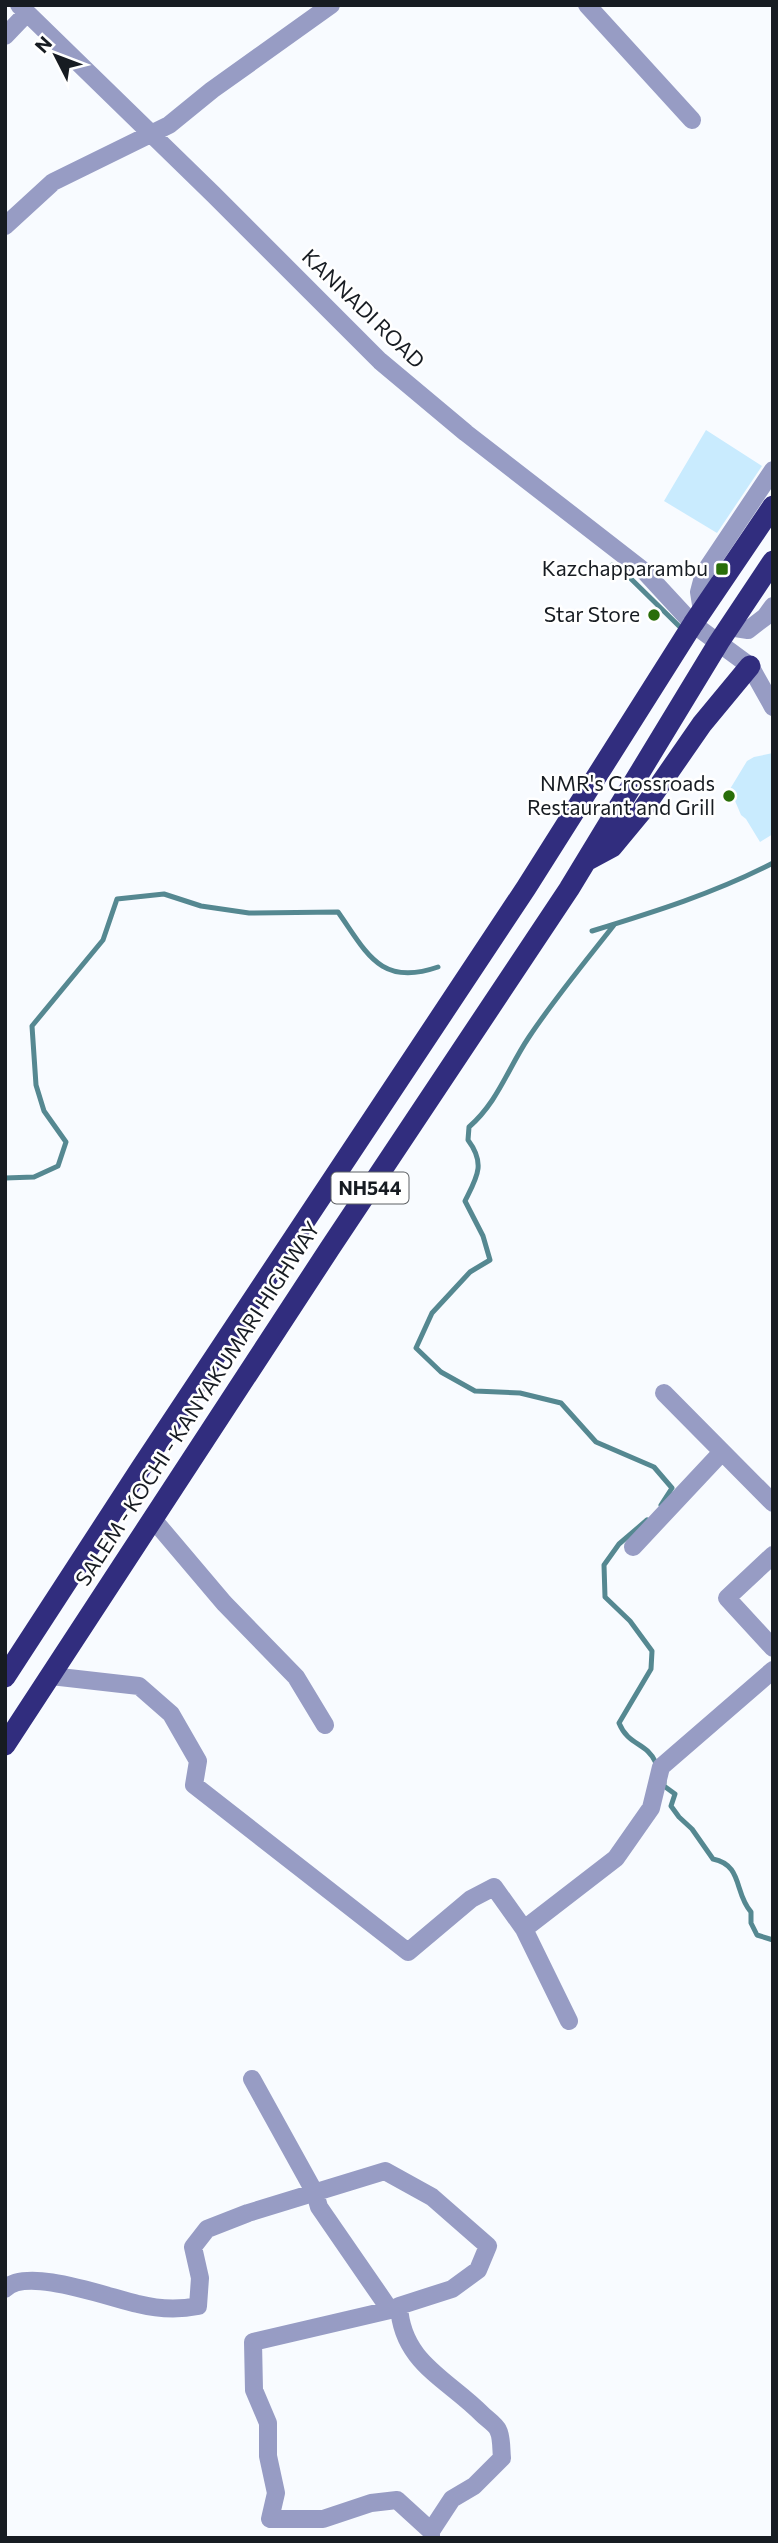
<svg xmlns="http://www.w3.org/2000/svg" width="778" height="2543" viewBox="0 0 778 2543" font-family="Commissioner,sans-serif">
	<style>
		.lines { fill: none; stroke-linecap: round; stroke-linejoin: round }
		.stream { stroke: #558891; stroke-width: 5 }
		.building { fill: #c9ebfe }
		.minor { stroke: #979cc4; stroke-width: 18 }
		.highway { stroke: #312d7e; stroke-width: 21 }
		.poi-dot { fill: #296e09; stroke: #fff; stroke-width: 2.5 }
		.labels { text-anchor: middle; stroke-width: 5; stroke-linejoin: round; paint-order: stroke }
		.shield { fill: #fff; stroke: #5d6064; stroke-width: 2 }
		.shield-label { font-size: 19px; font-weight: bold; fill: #171c22 }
		.street-label { font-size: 21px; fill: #171c22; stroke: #fff }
		.poi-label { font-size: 21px; fill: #171c22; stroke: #fff; text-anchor: end }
	</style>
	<rect width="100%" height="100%" fill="#f8fbff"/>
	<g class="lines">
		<path class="stream" d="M612 565 621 569 682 629
			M614 925C585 962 555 998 529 1037 508 1068 498 1102 469 1127L468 1140C486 1164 477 1177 465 1201L483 1236 490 1260 470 1272 432 1313 416 1348 441 1372 475 1391 520 1393 561 1403 596 1442 654 1467 672 1488 661 1505
			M592 931C654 912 715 893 773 863
			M5 1178 34 1177 58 1166 66 1142 44 1111 36 1085 32 1026 103 940 117 899 164 894 201 906 249 913 338 912C367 953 380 987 438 967
			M647 1520 619 1544 604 1565 605 1597 630 1621 652 1651 651 1669 619 1723C629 1747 646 1741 656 1763
			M664 1780V1786L675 1794 671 1806 679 1817 692 1829 713 1859C743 1865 734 1893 751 1912V1923L757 1935 773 1940"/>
	</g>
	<path class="building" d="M706 430 762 466 717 533 664 501Z
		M773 753V834L760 842 746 819 741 815 730 789 747 761 754 757Z"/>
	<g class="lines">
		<path class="minor" d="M19 5 213 194 380 361 466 433 644 571 693 624 750 666 773 707
			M587 5 692 120
			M5 36 27 13
			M5 226 53 182 169 125 212 90 331 5
			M702 611 699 592 704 573 773 470
			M729 627 748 630 765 617 773 606
			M664 1393 773 1503
			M152 1518 224 1603 296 1677 325 1725
			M633 1547 722 1452
			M773 1555 727 1598 773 1648
			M51 1676 139 1686 171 1714 198 1761 194 1785 408 1952 471 1899 494 1887 524 1929 569 2021
			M524 1929 616 1858 651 1808 661 1767 773 1670
			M252 2079 315 2193 319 2207 390 2310 253 2342 254 2390 268 2423V2456L276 2493 270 2519H323L371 2503 397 2500 431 2531
			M5 2289C26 2266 110 2298 138 2304 158 2309 178 2310 198 2306L200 2278 193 2247 207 2229 248 2213 385 2171 432 2197 488 2246 478 2270 452 2289 399 2306C402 2363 448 2379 483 2415 487 2419 496 2425 498 2430 502 2437 501 2450 502 2458L474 2486 452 2499 431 2531V2538"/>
		<path class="highway" d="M586 861 612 847 641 812 702 724 750 666
			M5 1677 141 1468 526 888 693 624 773 506
			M5 1745 330 1248 569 889 719 642 773 561"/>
	</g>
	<g class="poi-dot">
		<rect x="715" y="562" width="14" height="14" rx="3.5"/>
		<circle cx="654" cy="615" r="7"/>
		<circle cx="729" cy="796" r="7"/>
	</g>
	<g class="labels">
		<rect class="shield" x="331.5" y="1172.5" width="77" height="31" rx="5"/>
		<g class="shield-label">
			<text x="370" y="1195">NH544</text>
		</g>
		<g class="street-label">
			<text transform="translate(363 309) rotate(44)" y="7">KANNADI ROAD</text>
			<text transform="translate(198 1404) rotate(-57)" y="7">SALEM - KOCHI - KANYAKUMARI HIGHWAY</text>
		</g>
		<g class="poi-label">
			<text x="708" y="576">Kazchapparambu</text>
			<text x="640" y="622">Star Store</text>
			<text x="715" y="791">NMR's Crossroads<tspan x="715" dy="24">Restaurant and Grill</tspan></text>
		</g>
	</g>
	<rect width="778" height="2543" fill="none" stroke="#171c22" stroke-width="14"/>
	<g transform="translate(56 56) rotate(312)" stroke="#ffffff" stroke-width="5" paint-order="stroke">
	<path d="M0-5L12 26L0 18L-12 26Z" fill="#171c22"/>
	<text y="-10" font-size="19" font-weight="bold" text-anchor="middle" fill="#171c22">N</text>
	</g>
</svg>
